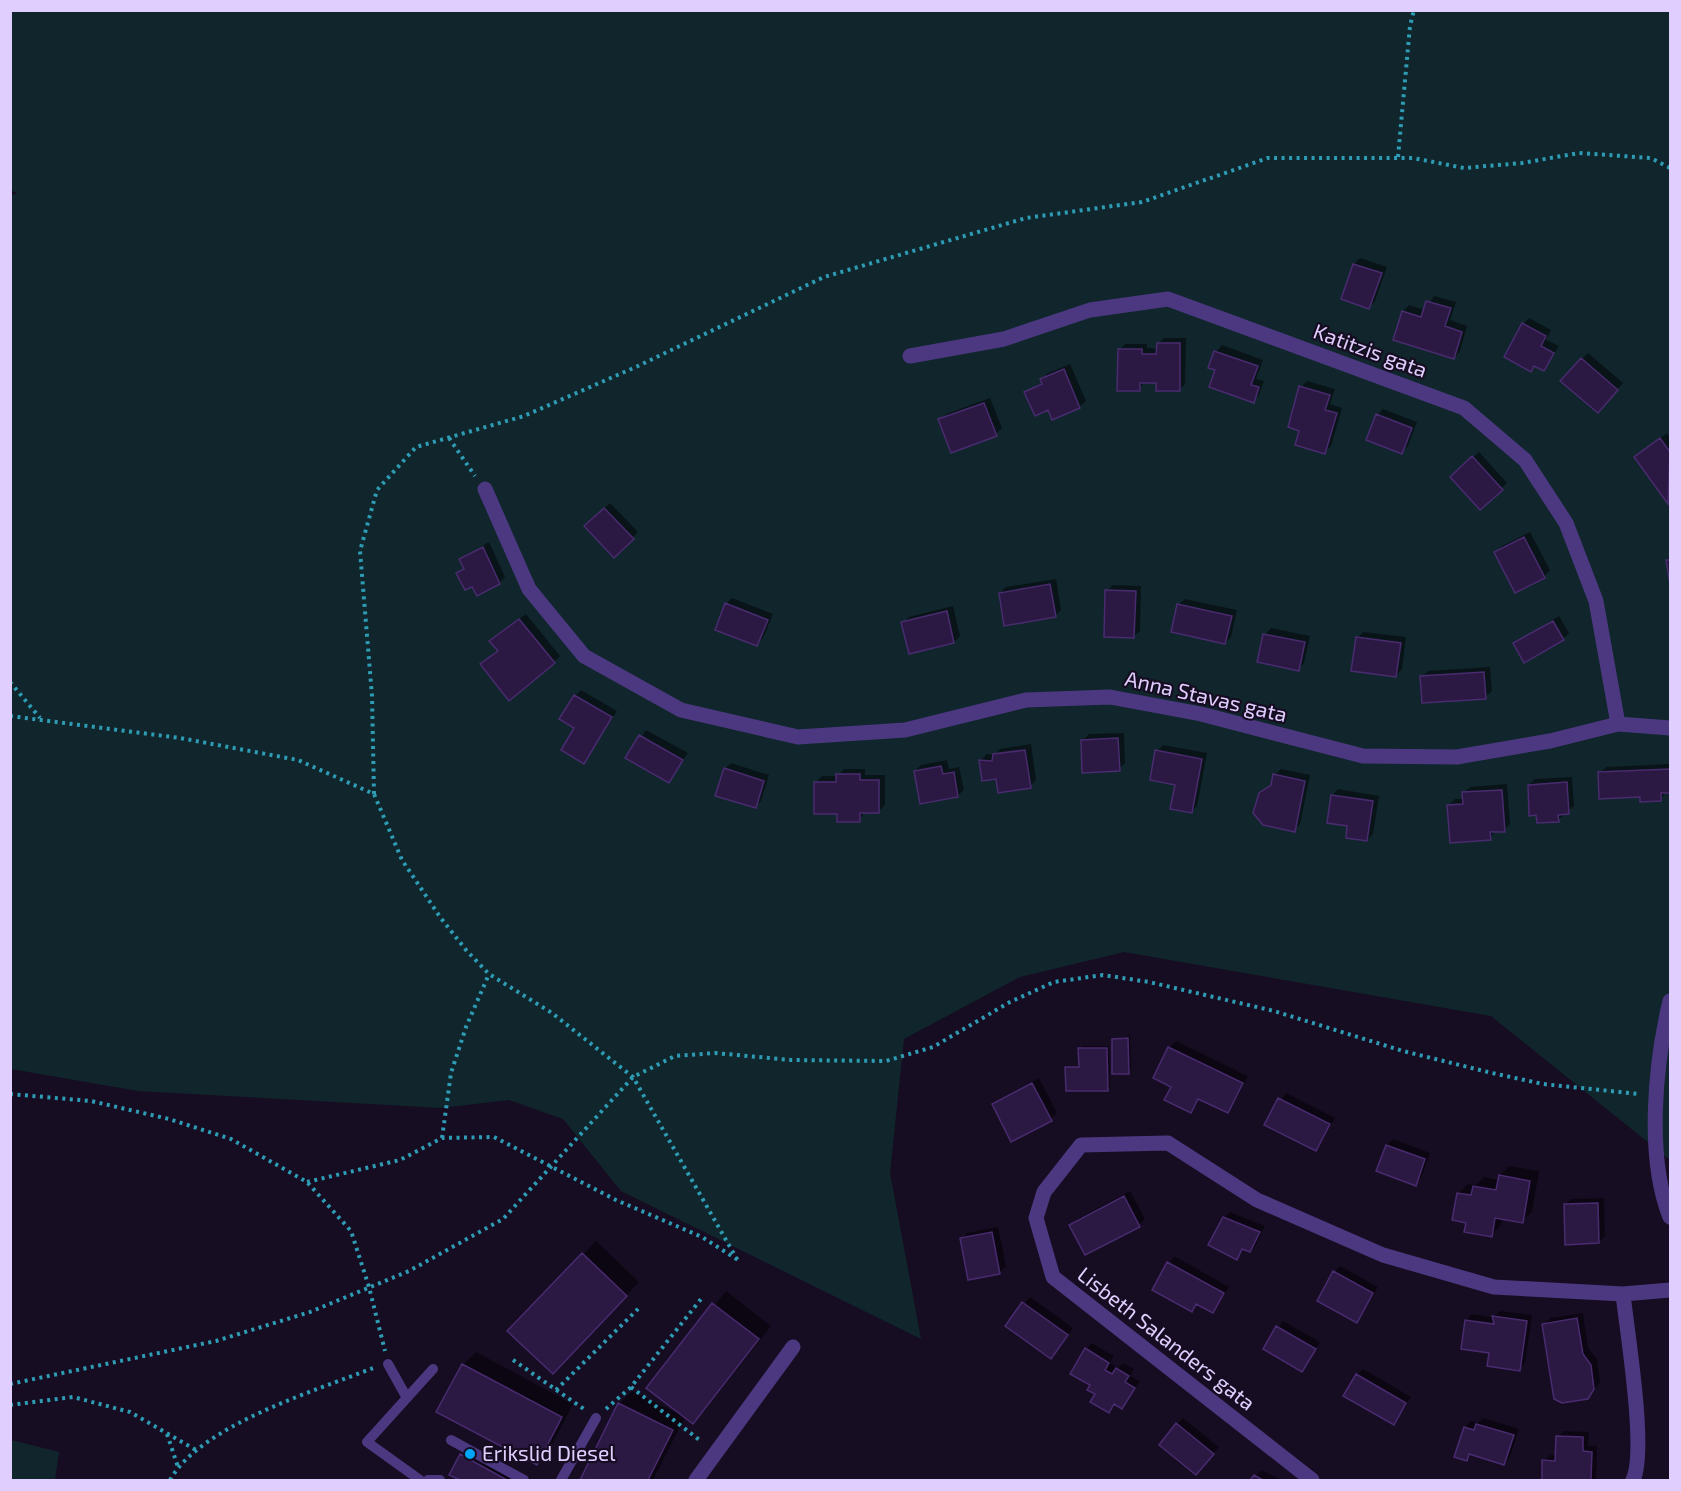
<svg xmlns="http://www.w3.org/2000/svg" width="1681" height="1491" viewBox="0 0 1681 1491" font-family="'Exo 2',sans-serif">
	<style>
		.green { fill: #10262c }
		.shadow { fill: #0007 }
		.building { fill: #2c1943; stroke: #492b6f; stroke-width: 1.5 }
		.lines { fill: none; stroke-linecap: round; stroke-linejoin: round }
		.path { stroke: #2e9cb4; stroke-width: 4; stroke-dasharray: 3 4.5; stroke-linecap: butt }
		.lane { stroke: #4c3881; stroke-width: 10 }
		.street { stroke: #4c3881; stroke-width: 15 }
		.poi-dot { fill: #00a5f9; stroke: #160d22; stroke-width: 2 }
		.labels { text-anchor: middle; stroke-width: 4.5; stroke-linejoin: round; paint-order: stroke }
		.street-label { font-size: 21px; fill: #e0ceff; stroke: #160d22 }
		.poi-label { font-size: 21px; fill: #e0ceff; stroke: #160d22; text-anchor: start }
	</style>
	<rect width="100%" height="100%" fill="#160d22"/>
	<path class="green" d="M10 11H1670V1160L1491 1016 1124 952 1020 977 904 1039 890 1173 921 1339 621 1191 563 1119 509 1100 441 1108 138 1091 11 1069 10 196 17 193 10 190Z
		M11 1440 59 1452 55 1480H11Z"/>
	<path class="shadow" d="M1360 258 1387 267 1375 301 1369 307 1354 264Z
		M1434 296 1456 302 1450 320 1467 326 1460 351 1454 358 1395 339 1403 311 1409 305 1425 310Z
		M1529 318 1551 330 1546 340 1559 346 1544 369 1536 365 1531 370 1523 324Z
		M1164 338H1186L1185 384 1179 390 1158 381H1146L1139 389 1119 350 1125 344H1147V348L1158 349V344Z
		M1222 345 1263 360 1256 379 1264 381 1259 395 1253 402 1217 369 1216 352Z
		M1588 353 1623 383 1603 405 1582 359Z
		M1070 364 1086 401 1079 407 1053 418 1049 408 1026 392 1043 382 1042 379 1048 373Z
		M1307 381 1335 389 1330 404 1342 408 1331 446 1325 452 1301 430V387Z
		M990 398 1002 428 996 434 940 420 946 414Z
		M1383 409 1417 422 1408 446 1402 452 1377 415Z
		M1667 433 1670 438 1669 502 1636 457Z
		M1479 452 1507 483 1480 508 1452 477Z
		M610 503 638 532 614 556 586 526Z
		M1530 532 1550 570 1544 577 1496 552 1502 546Z
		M489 542 505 577 499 583 473 585 458 573 464 567 461 559Z
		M1056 579 1061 610 1055 616 1000 593 1006 587Z
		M1113 585 1141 586 1140 631 1133 637 1107 591Z
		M732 598 773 614 763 638 757 644 726 604Z
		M1185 599 1237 610 1231 637 1225 643 1178 605Z
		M953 606 960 636 954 642 903 623 909 617Z
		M526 614 560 656 554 662 482 664 499 650 497 635Z
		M1559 616 1569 633 1563 639 1515 644Z
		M1271 628 1310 636 1304 663 1298 669 1265 635Z
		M1363 632 1406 637 1402 669 1396 676 1357 638Z
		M1490 667 1492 691 1485 697 1422 677 1428 671Z
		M581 690 617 711 584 762 576 727 575 696Z
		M646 730 688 753 669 781 628 758Z
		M1124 733 1125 763 1119 769 1083 740 1089 734Z
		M1031 744 1036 780 1030 786 998 777 981 760 987 754 994 755 1000 749Z
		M1163 745 1207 753 1197 806 1191 812 1157 751Z
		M947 760 949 769 959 767 964 790 957 796 915 771 921 765Z
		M731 763 769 775 761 801 755 807 725 769Z
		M1670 764V792H1666L1660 800 1642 795 1600 773 1606 767Z
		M844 769H865V775H885V805L879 811H865L859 821 839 813 816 782 822 776H838Z
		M1281 769 1310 775 1300 824 1294 830 1260 794 1273 783 1275 775Z
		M1572 777 1574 806 1558 820 1529 785 1535 779Z
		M1507 784 1510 824 1504 830H1496L1490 838 1449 805 1455 799H1464V793L1470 787Z
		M1338 789 1379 796 1373 834 1367 840 1349 825 1332 796Z
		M1130 1036 1131 1070 1128 1072 1113 1039Z
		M1176 1041 1248 1076 1233 1105 1227 1111 1200 1098 1191 1111 1173 1086 1155 1078 1170 1047Z
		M1082 1046H1109L1110 1087 1107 1090 1067 1068 1080 1065V1049Z
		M1039 1078 1057 1113 1051 1119 994 1105 1000 1099Z
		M1286 1093 1335 1118 1316 1149 1266 1124Z
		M1393 1139 1430 1153 1421 1178 1415 1184 1387 1145Z
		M1509 1166 1539 1171 1532 1212 1522 1221 1502 1218 1501 1225 1491 1235 1468 1222 1458 1193 1468 1184 1476 1185 1484 1177 1499 1180 1500 1175Z
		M1130 1191 1145 1219 1139 1225H1071L1077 1219Z
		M1604 1198 1605 1236 1599 1242 1565 1205 1571 1199Z
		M1230 1212 1265 1226 1256 1245 1250 1251 1244 1248 1236 1258 1224 1218Z
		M998 1227 1006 1266 1000 1272 961 1239 967 1233Z
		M596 1241 639 1282 565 1360 509 1331Z
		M1174 1256 1229 1287 1213 1312 1198 1304 1191 1310 1154 1289Z
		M1340 1266 1378 1287 1357 1321 1334 1272Z
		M726 1291 771 1326 705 1410 692 1422 685 1417 653 1480H581L620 1403 632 1391 679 1414 648 1388Z
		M1030 1297 1073 1328 1056 1351 1007 1326Z
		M1500 1311 1532 1315 1525 1363 1519 1369 1491 1351 1466 1320 1472 1314 1493 1317Z
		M1583 1313 1588 1348 1597 1359 1600 1382 1587 1398 1544 1325 1550 1318Z
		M1283 1321 1320 1342 1302 1370 1265 1348Z
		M1092 1343 1114 1356 1110 1363 1118 1368 1123 1363 1134 1369 1130 1376 1140 1381 1122 1407 1116 1403 1109 1411 1092 1385 1086 1349Z
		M476 1352 573 1404 549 1450 536 1463 463 1365Z
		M1363 1369 1411 1397 1393 1423 1357 1375Z
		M1183 1418 1219 1447 1202 1467 1177 1424Z
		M1483 1418 1519 1429 1510 1457 1504 1463 1473 1453 1466 1459 1465 1427 1471 1421 1478 1423Z
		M1564 1431 1589 1432 1588 1446H1597L1596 1480H1543L1544 1461 1550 1455H1557V1437Z
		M471 1446 533 1480H463L451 1474 461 1455Z
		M1261 1470 1282 1480H1252Z"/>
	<path class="building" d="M1353 264 1382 273 1369 309 1341 299Z
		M1426 301 1451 308 1445 326 1462 332 1454 359 1393 340 1402 311 1421 317Z
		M1522 323 1546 336 1541 346 1554 353 1544 371 1534 366 1531 372 1504 357Z
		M1157 343H1180V391H1156V383H1140V391H1117L1118 349H1142V354H1156Z
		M1214 351 1258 366 1251 385 1259 387 1254 403 1209 387 1215 370 1208 368Z
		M1581 358 1618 390 1598 413 1560 381Z
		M1064 369 1080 408 1052 420 1048 410 1035 416 1024 392 1042 384 1040 379Z
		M1299 386 1330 395 1325 410 1337 413 1325 454 1295 445 1299 431 1288 427Z
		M984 403 997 436 951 453 938 419Z
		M1376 414 1412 428 1402 454 1366 440Z
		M1660 438 1670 452 1668 504 1634 457Z
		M1472 456 1503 490 1480 510 1450 477Z
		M604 508 634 539 614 558 584 526Z
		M1524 537 1545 578 1515 593 1494 552Z
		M483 547 500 584 477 596 472 587 465 590 456 573 464 569 459 559Z
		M1666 560H1670V585Z
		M1050 584 1056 617 1004 626 999 593Z
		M1105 590 1136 591 1134 638 1104 637Z
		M725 603 768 620 757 646 715 630Z
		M1177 604 1232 616 1225 644 1171 632Z
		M947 611 954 643 909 654 901 622Z
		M519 619 555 663 509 701 480 664 498 651 489 641Z
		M1553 621 1564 640 1524 663 1513 643Z
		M1263 634 1305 642 1299 671 1257 662Z
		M1356 637 1401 643 1396 677 1351 671Z
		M1484 672 1486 699 1422 703 1420 676Z
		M574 695 612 717 584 764 561 750 574 728 559 719Z
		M639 735 683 760 669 783 625 758Z
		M1118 738 1120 771 1082 773 1081 740Z
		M1025 750 1031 788 998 793 996 779 982 781 979 760 992 761 993 754Z
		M1155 750 1202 759 1192 813 1170 809 1175 785 1150 780Z
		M941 766 943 774 954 772 958 797 920 804 914 771Z
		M724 768 764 781 756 808 715 796Z
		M1670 769V793H1661V801L1640 802V797L1599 799 1598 772Z
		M836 774H860V780H879V813H860V822H837V814H814V782H836Z
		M1273 774 1305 781 1295 832 1263 825 1253 813 1259 793 1271 785Z
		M1567 782 1569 814 1558 815 1559 822 1537 823 1536 815 1529 816 1528 785Z
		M1502 790 1505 832H1490L1491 840 1450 843 1447 805 1463 804 1462 792Z
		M1331 795 1373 801 1367 841 1346 838 1347 826 1327 823Z
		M1128 1038 1129 1074H1112V1039Z
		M1168 1047 1243 1083 1228 1113 1198 1099 1191 1113 1164 1100 1171 1087 1153 1078Z
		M1078 1048H1107L1108 1091H1066L1065 1067H1079Z
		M1032 1083 1052 1121 1011 1142 992 1104Z
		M1278 1098 1330 1124 1316 1151 1264 1125Z
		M1386 1145 1425 1159 1416 1186 1376 1171Z
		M1499 1175 1530 1181 1523 1223 1495 1218 1492 1237 1464 1232 1466 1223 1452 1220 1457 1193 1471 1195 1473 1186 1496 1190Z
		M1124 1196 1140 1227 1085 1255 1069 1225Z
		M1598 1203 1599 1243 1565 1245 1564 1204Z
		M1223 1217 1260 1232 1250 1252 1242 1249 1237 1260 1208 1245Z
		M992 1232 1000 1274 968 1280 960 1238Z
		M582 1253 627 1296 553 1374 507 1331Z
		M1167 1262 1224 1293 1213 1313 1196 1304 1192 1312 1152 1290Z
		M1333 1271 1373 1293 1357 1323 1317 1301Z
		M1022 1302 1068 1335 1051 1359 1005 1326Z
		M712 1303 759 1339 693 1424 646 1388Z
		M1492 1316 1527 1321 1520 1371 1487 1366 1489 1353 1461 1349 1465 1320 1494 1324Z
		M1577 1318 1583 1354 1591 1365 1594 1389 1588 1399 1562 1403 1554 1399 1542 1324Z
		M1276 1326 1316 1349 1302 1372 1263 1349Z
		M1085 1348 1109 1363 1105 1370 1112 1374 1116 1368 1129 1376 1125 1382 1135 1388 1122 1409 1114 1404 1109 1413 1090 1402 1095 1394 1087 1390 1090 1385 1070 1374Z
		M462 1364 562 1417 537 1465 436 1412Z
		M1356 1374 1406 1403 1394 1425 1343 1396Z
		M618 1403 673 1430 648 1480H580Z
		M1176 1423 1214 1454 1196 1475 1159 1445Z
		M1476 1424 1514 1435 1504 1465 1469 1454 1467 1461 1454 1457 1464 1427 1474 1430Z
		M1556 1436 1583 1437V1451L1592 1452 1591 1480H1542V1460L1555 1461Z
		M460 1454 507 1480H460L449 1475Z
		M1254 1475 1263 1480H1250Z"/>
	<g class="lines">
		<path class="path" d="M1398 157 1410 26 1414 10
			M449 438 475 476
			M10 682 40 718
			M10 716 180 738 298 760 374 794 402 860 440 917 466 950 489 974 552 1013 633 1077 738 1261
			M374 794 372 696 360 551 377 490 416 447 524 416 638 366 824 277 1026 218 1142 202 1268 158H1413L1464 168 1522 163 1579 153 1651 158 1670 168
			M10 1094 91 1101 169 1119 231 1139 307 1182 351 1231 369 1287 385 1351
			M442 1138 451 1073 466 1027 489 974
			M307 1182 400 1160 442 1138 494 1137 616 1200 702 1237 738 1260
			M513 1360 584 1409
			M10 1384 216 1341 310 1312 409 1271 503 1219 633 1077 675 1056 715 1053 791 1060 886 1061 933 1047 1010 1002 1054 982 1103 975 1149 982 1274 1011 1403 1051 1492 1073 1543 1084 1639 1094
			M631 1387 702 1442
			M556 1390 641 1306
			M10 1405 73 1397 130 1412 196 1450
			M606 1409 631 1387 701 1299
			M167 1434 178 1467
			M170 1480C201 1425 315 1391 373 1368"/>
		<path class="lane" d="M388 1364 407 1398
			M451 1440 524 1480
			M420 1480 367 1442 433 1369
			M428 1480H440
			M561 1480 596 1418"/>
		<path class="street" d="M910 356 1004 339 1090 310 1168 299 1464 408 1525 460 1566 523 1596 601 1618 724
			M485 489 529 589 584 656 681 710 798 737 905 730 1026 700 1110 697 1201 714 1363 756 1457 757 1550 741 1618 724 1670 728
			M1670 1001C1655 1064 1646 1157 1670 1217
			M1623 1294C1627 1332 1647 1451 1633 1480
			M696 1480 793 1347
			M1312 1480 1053 1277 1036 1218 1044 1192 1081 1145 1168 1143 1257 1200 1383 1255 1494 1287 1623 1294 1670 1290"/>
	</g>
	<circle class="poi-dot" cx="470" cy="1454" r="6"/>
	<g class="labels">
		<g class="street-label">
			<text transform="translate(1370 351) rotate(20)" y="7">Katitzis gata</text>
			<text transform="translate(1206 697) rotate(13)" y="7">Anna Stavas gata</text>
			<text transform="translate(1166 1339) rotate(38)" y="7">Lisbeth Salanders gata</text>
		</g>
		<g class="poi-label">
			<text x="482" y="1461">Erikslid Diesel</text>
		</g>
	</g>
	<rect width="1681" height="1491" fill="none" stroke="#e0ceff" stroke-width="24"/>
</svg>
